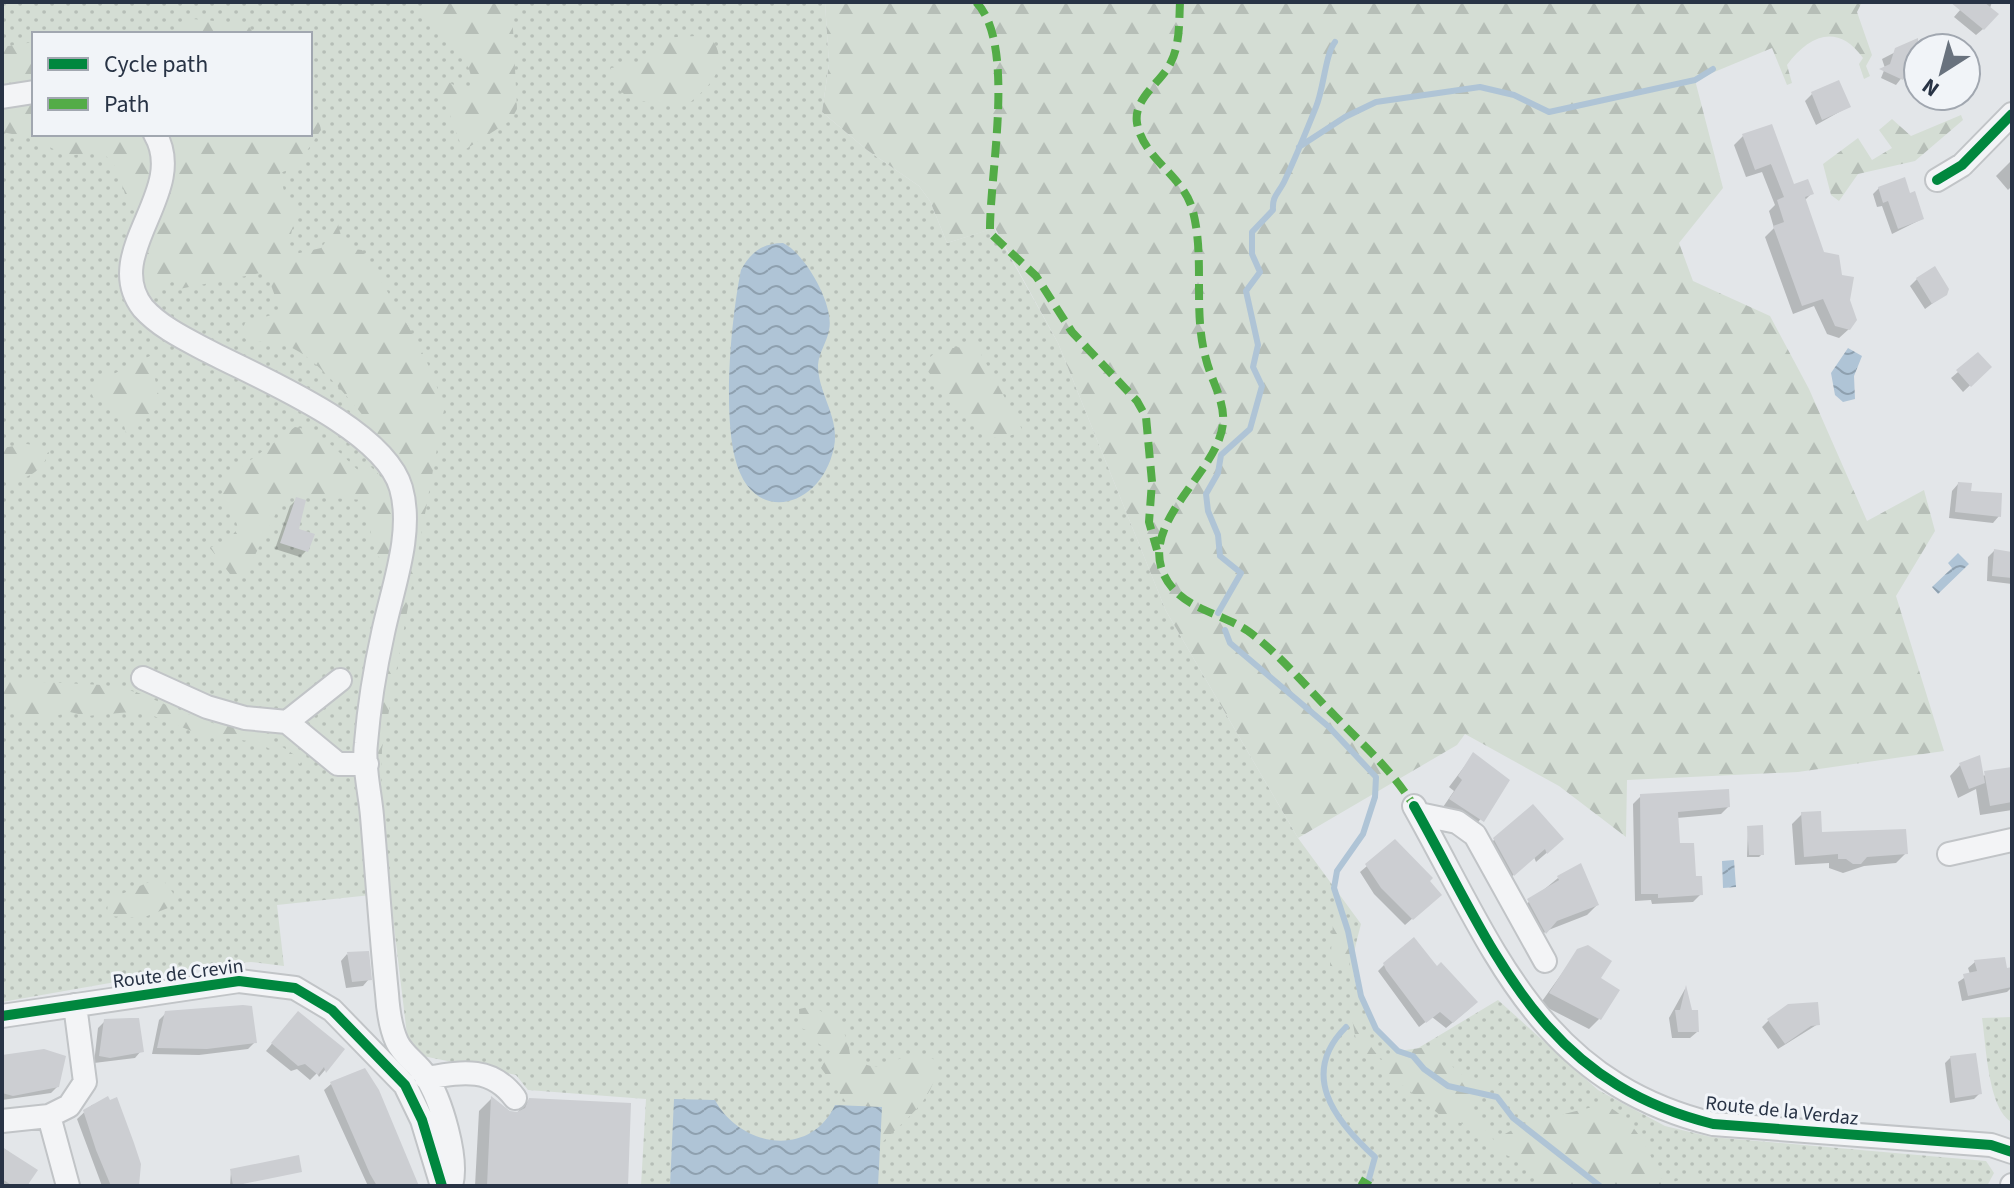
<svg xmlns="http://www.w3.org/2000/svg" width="2014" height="1188" viewBox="0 0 2014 1188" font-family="'Source Sans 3',sans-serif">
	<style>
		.grass { fill: url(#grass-dots); fill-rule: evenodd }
		.forest { fill: url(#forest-firs) }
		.water { fill: url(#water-waves) }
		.shadow { fill: #0003 }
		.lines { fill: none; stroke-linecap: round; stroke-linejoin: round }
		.stream { stroke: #afc4d6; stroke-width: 6 }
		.building { fill: #ccced2 }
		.minor-casing { stroke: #c1c4c7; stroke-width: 26 }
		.minor { stroke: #f3f4f6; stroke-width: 22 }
		.quiet { stroke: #53ac47; stroke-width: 8; stroke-dasharray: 16 8; stroke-linecap: butt }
		.cycleway-casing { stroke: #f1f4f8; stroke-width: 15 }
		.cycleway { stroke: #00873e; stroke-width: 10 }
		.labels { text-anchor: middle; stroke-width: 6; stroke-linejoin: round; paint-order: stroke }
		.street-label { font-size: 20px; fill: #283345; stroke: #f1f4f8 }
	</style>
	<defs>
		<pattern id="grass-dots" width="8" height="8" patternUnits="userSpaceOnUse" patternTransform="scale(2)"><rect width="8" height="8" fill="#d4ddd4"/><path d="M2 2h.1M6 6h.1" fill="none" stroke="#b6beb7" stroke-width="1.8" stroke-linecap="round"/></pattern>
		<pattern id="forest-firs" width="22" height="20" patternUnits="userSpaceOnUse" patternTransform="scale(2)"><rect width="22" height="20" fill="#d4ddd4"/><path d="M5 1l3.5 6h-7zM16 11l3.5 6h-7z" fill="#b6beb7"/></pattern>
		<pattern id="water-waves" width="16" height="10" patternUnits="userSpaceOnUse" patternTransform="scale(2)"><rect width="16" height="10" fill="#afc4d6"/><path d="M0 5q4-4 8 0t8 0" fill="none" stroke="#8ea0af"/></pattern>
	</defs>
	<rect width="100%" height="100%" fill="#e3e6e9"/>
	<path class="grass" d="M2 2H825L829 64 822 112 867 150 919 186 930 201 947 243 994 228 1058 343 1166 611 1298 838 1361 924C1358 936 1354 949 1353 962 1352 993 1375 1032 1398 1051L1415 1050 1498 1000 1598 1090 1665 1126 1711 1137 1986 1161 1994 1173 1987 1186H641L646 1099 528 1090 516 1075 418 1055 407 1035 390 893 277 905 284 966 251 962 212 965 2 1002ZM34 34H310V134H34Z
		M2012 1017V1122C1988 1110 1986 1044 1982 1018Z"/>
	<path class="forest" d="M426 2H503L512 9 517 109 511 120 463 151 438 82 441 78 467 92 472 87C473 56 443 34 423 12Z
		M825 2H1862L1857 12 1872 55 1866 66 1870 76 1864 79 1859 64 1863 58C1838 23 1809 35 1787 65L1792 83 1787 85 1772 48 1695 80 1723 188 1679 243 1693 281 1770 316 1809 389 1867 521 1924 490 1935 531 1896 596 1944 751 1798 772 1627 780 1626 837 1559 786 1465 734 1457 745 1298 838 1166 611 1058 343 995 228 947 243 930 201 919 186 867 150 822 112 829 64Z
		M193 19 247 24 254 34H181L186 22Z
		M696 36 714 42C729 69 708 88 688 104 659 103 612 107 611 68L639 63 661 38Z
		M34 42V84L2 89V47Z
		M34 98V134H145C158 169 156 177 140 210L129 207 117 168 105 155 97 152 67 156 32 138 2 132V103Z
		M310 105 318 114 321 130 296 167 280 173 285 196 297 209 289 243 295 254 321 248 329 237V224L337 220 344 248 362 250C392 301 430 352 444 410L382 749 381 794 374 793 369 747 402 466C380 436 323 360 290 347 275 340 262 342 247 342L242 331 245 323 281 312 266 272 179 289 175 280 145 296 138 263 173 170V157L163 134H310Z
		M1961 115 1963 120 1915 161 1858 174 1839 201 1831 195 1823 164 1858 138 1872 160 1892 148 1879 130 1892 119 1911 136Z
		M976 345 1023 431 998 440 958 408 926 369 927 360 938 350Z
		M150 356 161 406 126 433C121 410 115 405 93 397L89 386Z
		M295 427C322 431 339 453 359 471L370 466C405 495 397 528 387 568L375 552 364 500 285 495 247 571 233 578 210 548 231 537 238 528C234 511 216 497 224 480Z
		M27 444 44 447 49 453C40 474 24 481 2 482V448Z
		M2 680 103 685 136 692 207 722 260 732 302 760 300 764 256 742 202 735 141 711 87 716 70 712 32 722 2 701Z
		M158 878 164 881 173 893 168 908 142 918 107 916 108 900Z
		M1338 908 1354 927 1349 967 1330 966 1334 909Z
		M813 1006C835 1020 847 1027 850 1054 889 1089 899 1037 935 1060 942 1095 902 1122 880 1145L882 1107 849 1106 821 1068 830 1051 807 1036V1030L800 1028 799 1009Z
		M1356 1007 1363 1036 1381 1060 1398 1051 1443 1045C1449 1073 1471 1087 1498 1075L1502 1081 1466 1107 1494 1140 1523 1124 1605 1104C1639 1125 1645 1145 1662 1179L1671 1183 1697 1173 1701 1181 1696 1186H1551L1524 1163 1497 1151 1476 1129 1440 1115 1363 1054 1356 1040 1350 1008Z"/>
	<path class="water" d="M783 243C805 253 835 306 829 330 827 342 819 352 818 365 818 394 840 417 834 447 822 508 752 528 735 458 723 410 731 319 741 270 751 252 763 243 783 243Z
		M1848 348 1862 356 1854 376 1855 399 1843 402 1835 395 1831 373Z
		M1958 553 1969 564 1938 594 1932 587 1952 568 1948 563Z
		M1734 860 1736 887 1723 888 1722 861Z
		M674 1099 715 1100C740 1147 810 1159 835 1105L882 1107 878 1186H670Z"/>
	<path class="shadow" d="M1967 2H1992L1983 29 1976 35 1954 17Z
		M1915 42 1918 80 1916 82 1903 76 1896 85 1881 78 1885 68 1882 59Z
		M1812 94 1848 107 1816 125 1805 101Z
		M1743 136 1793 186 1811 194 1804 201 1822 254 1841 277 1848 300 1849 329 1839 338 1827 334 1814 306 1793 314 1765 237 1774 228 1769 211 1775 205 1762 172 1746 177 1734 145Z
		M2012 160V186L2008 190 1996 176Z
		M1879 188 1922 219 1892 234 1882 206 1877 207 1873 194Z
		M1917 279 1945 294 1925 309 1910 286Z
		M1978 355 1989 367 1963 392 1951 378Z
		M1958 484 1969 493 1999 516 1993 523 1949 518 1952 491Z
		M296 500 297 531 306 551 300 557 275 549 290 506Z
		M1994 551 2012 554V584L1987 581 1988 557Z
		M1473 755 1507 781 1472 831 1441 810 1454 791 1449 787Z
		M1960 765 1982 776 2012 769V810L1980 815 1976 789 1958 798 1950 776Z
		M1641 796 1728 807 1721 814 1677 818 1678 846 1701 894 1693 902 1652 904 1651 900 1635 901 1633 804Z
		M1802 814 1820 834 1906 853 1896 863 1864 866 1843 873 1829 868V863L1795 865 1792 824Z
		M1748 828 1762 854 1759 857H1747Z
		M1494 840 1551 849 1536 862 1534 857 1503 884 1484 850Z
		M1395 842 1427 881 1432 901 1405 925 1374 894 1360 872Z
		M1558 878 1597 905 1587 915 1546 931 1535 942 1518 911Z
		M1578 951 1598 979 1599 1019 1589 1029 1540 1004Z
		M347 954 369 979 363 986 346 988 341 961Z
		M1975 962 2012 982V987L2007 992 1962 1001 1958 982 1970 974 1968 968Z
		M1384 965 1469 1009 1446 1028 1432 1017 1419 1027 1378 971Z
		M1685 989 1697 1032 1690 1038H1672L1669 1018Z
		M166 1013 255 1042 248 1049 199 1055 152 1054 159 1020Z
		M291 1020 342 1050 319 1077 317 1073 310 1080 297 1069 291 1071 266 1051Z
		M1769 1020 1818 1024 1778 1049 1762 1027Z
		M105 1021 141 1051 135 1058 94 1063 98 1028Z
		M1951 1057 1980 1093 1974 1099 1950 1103 1945 1063Z
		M2 1059 58 1086 51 1093 2 1100Z
		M331 1084 416 1186H368L324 1090Z
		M491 1099 509 1113 516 1114 529 1100 626 1186H475L479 1111Z
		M116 1100 138 1186H102L77 1119 92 1105Z
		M2 1147 35 1171 27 1186H2Z
		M231 1171H300L230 1186Z"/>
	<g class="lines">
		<path class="stream" d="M1299 147 1345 117 1376 102 1480 87 1514 95 1549 112 1695 80 1713 69
			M1218 613 1241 573 1220 556 1218 535 1208 511 1206 494 1218 473 1221 455 1250 429 1262 386 1253 367 1258 345 1246 291 1260 272 1252 254V232L1273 210C1272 196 1278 194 1284 182 1295 159 1306 132 1316 107 1324 88 1325 55 1335 42
			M1225 630 1230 643 1329 727 1376 777 1375 797 1363 834 1337 871 1334 888 1348 931 1361 996 1376 1029 1398 1051 1413 1056 1424 1069 1448 1086 1497 1097 1513 1118 1600 1186
			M1346 1027C1299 1074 1334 1120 1375 1157L1367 1186"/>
	</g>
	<path class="building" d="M1950 2H1984L1999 14 1984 30Z
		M1918 38V75L1908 70 1903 80 1879 69 1890 64 1895 48Z
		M1839 80 1851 107 1822 120 1811 92Z
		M1772 124 1794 184 1808 179 1814 194 1805 197 1824 252 1839 255 1842 275 1854 277 1850 300 1857 320 1850 330 1835 326 1823 299 1802 306 1773 226 1784 222 1777 200 1784 197 1771 164 1755 170 1742 134Z
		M1905 177 1910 193 1915 191 1924 219 1898 229 1888 201 1883 203 1878 187Z
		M1935 266 1949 289 1947 295 1932 304 1916 278Z
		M1978 352 1992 367 1971 387 1956 370Z
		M1958 482 1972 483 1971 491 2002 493 2001 517 1955 512Z
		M296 497 306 500 299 529 315 534 308 552 280 543Z
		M1994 549 2012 552V578L1992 576Z
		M1473 752 1510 780 1484 822 1449 799 1462 780 1458 776Z
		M1980 755 1985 783 1969 789 1959 763Z
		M2012 767V802L1990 806 1984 771Z
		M1729 789 1730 807 1678 812 1680 843H1694L1696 876H1702L1703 895 1658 898V894H1641L1640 794Z
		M1533 804 1564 839 1547 854 1545 849 1514 876 1493 838Z
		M1821 811 1822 832 1906 829 1908 854 1867 857 1861 864H1853L1846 859H1838V854L1804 857 1801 812Z
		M1763 825 1764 855H1749L1747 826Z
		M1395 839 1433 878 1430 881 1442 895 1413 920 1381 888 1365 864Z
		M1581 863 1599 905 1557 921 1546 934 1527 899 1559 880 1557 876Z
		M1414 937 1437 966 1441 962 1478 1002 1453 1023 1440 1012 1426 1023 1386 970 1383 963Z
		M1588 945 1612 961 1601 978 1620 990 1601 1020 1549 993 1577 949Z
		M369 951 372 980 352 982 347 952Z
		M2005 957 2007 968 2012 967V987L1968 996 1963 974 1977 971 1974 960Z
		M1686 985 1692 1010H1698L1699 1032H1678L1675 1010H1680Z
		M1818 1002 1820 1025 1811 1026 1785 1044 1767 1019 1788 1004Z
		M243 1005 252 1006 257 1043 207 1049 157 1048 165 1011Z
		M298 1011 345 1049 326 1073 324 1067 318 1075 305 1064 298 1066 271 1043Z
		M130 1018H139L144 1052 110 1058 99 1056 104 1019Z
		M44 1049 66 1056 59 1087 13 1096 2 1093V1055Z
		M1976 1053 1982 1094 1955 1098 1950 1056Z
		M365 1068 379 1090 419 1186H377L370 1174 330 1082Z
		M108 1096 110 1100 117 1097 134 1143 141 1164 139 1186H111L96 1150 83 1110Z
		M491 1096 510 1111 517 1112 525 1108 529 1098 631 1103 628 1186H487Z
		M2 1147 38 1170 27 1186H13L2 1179Z
		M299 1155 302 1172 233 1186 230 1169Z"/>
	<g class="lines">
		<defs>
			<path id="minor" d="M2 97 34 92
				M155 134C189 192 100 253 143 308 159 326 183 338 204 349 257 377 384 428 401 488 414 533 392 589 383 633 375 669 369 706 366 743 363 766 370 792 372 816 377 875 381 935 387 994 388 1009 391 1029 397 1042 403 1055 417 1063 425 1075 441 1099 459 1159 451 1186
				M1937 180 1962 165 2012 114
				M143 678 207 707 245 718 287 722 338 764H367
				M287 722 340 680
				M1414 806C1494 948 1538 1081 1713 1124L1991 1145 2012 1152
				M1419 814 1457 822 1475 835 1545 961
				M1949 854 2012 840
				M2 1016 239 981 295 988 332 1010 405 1085 422 1120 442 1186
				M426 1078C462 1072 491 1066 515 1098
				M49 1116 69 1106 85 1082 75 1005
				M2 1121 49 1116 68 1186
				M2012 1186V1185"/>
		</defs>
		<use href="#minor" class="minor-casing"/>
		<use href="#minor" class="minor"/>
		<path class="quiet" d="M976 2C1017 44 989 175 990 233L1036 276 1072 332 1137 401 1146 417 1152 482 1149 522 1157 550
			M1180 2C1179 22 1180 44 1171 62 1162 82 1133 98 1137 123 1143 158 1182 175 1192 208 1206 257 1192 310 1206 359 1211 380 1225 401 1223 423 1219 472 1139 521 1164 575 1180 609 1220 612 1248 631 1281 655 1306 687 1335 716 1365 747 1391 769 1414 806
			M1360 1180 1370 1186"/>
		<defs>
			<path id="cycleway" d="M1937 180 1962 165 2012 114
				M1414 806C1494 948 1538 1081 1713 1124L1991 1145 2012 1152
				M2 1016 239 981 295 988 332 1010 405 1085 422 1120 442 1186"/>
		</defs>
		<use href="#cycleway" class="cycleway-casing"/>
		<use href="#cycleway" class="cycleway"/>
	</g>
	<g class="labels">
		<g class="street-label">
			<text transform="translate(178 973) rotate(-7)" y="7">Route de Crevin</text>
			<text transform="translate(1782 1110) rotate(6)" y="7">Route de la Verdaz</text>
		</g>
	</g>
	<rect width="2014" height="1188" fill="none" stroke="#283345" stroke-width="8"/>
	<rect x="32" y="32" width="280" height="104" fill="#f1f4f8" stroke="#a1a7b0" stroke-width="2"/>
	<rect x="48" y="58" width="40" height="12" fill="#00873e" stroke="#a1a7b0" stroke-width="2"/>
	<text x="104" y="72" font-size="24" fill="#283345">Cycle path</text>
	<rect x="48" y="98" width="40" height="12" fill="#53ac47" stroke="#a1a7b0" stroke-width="2"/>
	<text x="104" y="112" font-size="24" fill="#283345">Path</text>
	<g transform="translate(1942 72) rotate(216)"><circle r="38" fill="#f1f4f8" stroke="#a1a7b0" stroke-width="2"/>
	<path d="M0-6L14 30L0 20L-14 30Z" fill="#69727e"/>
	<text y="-12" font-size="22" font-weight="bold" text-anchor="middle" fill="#283345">N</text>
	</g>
</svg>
